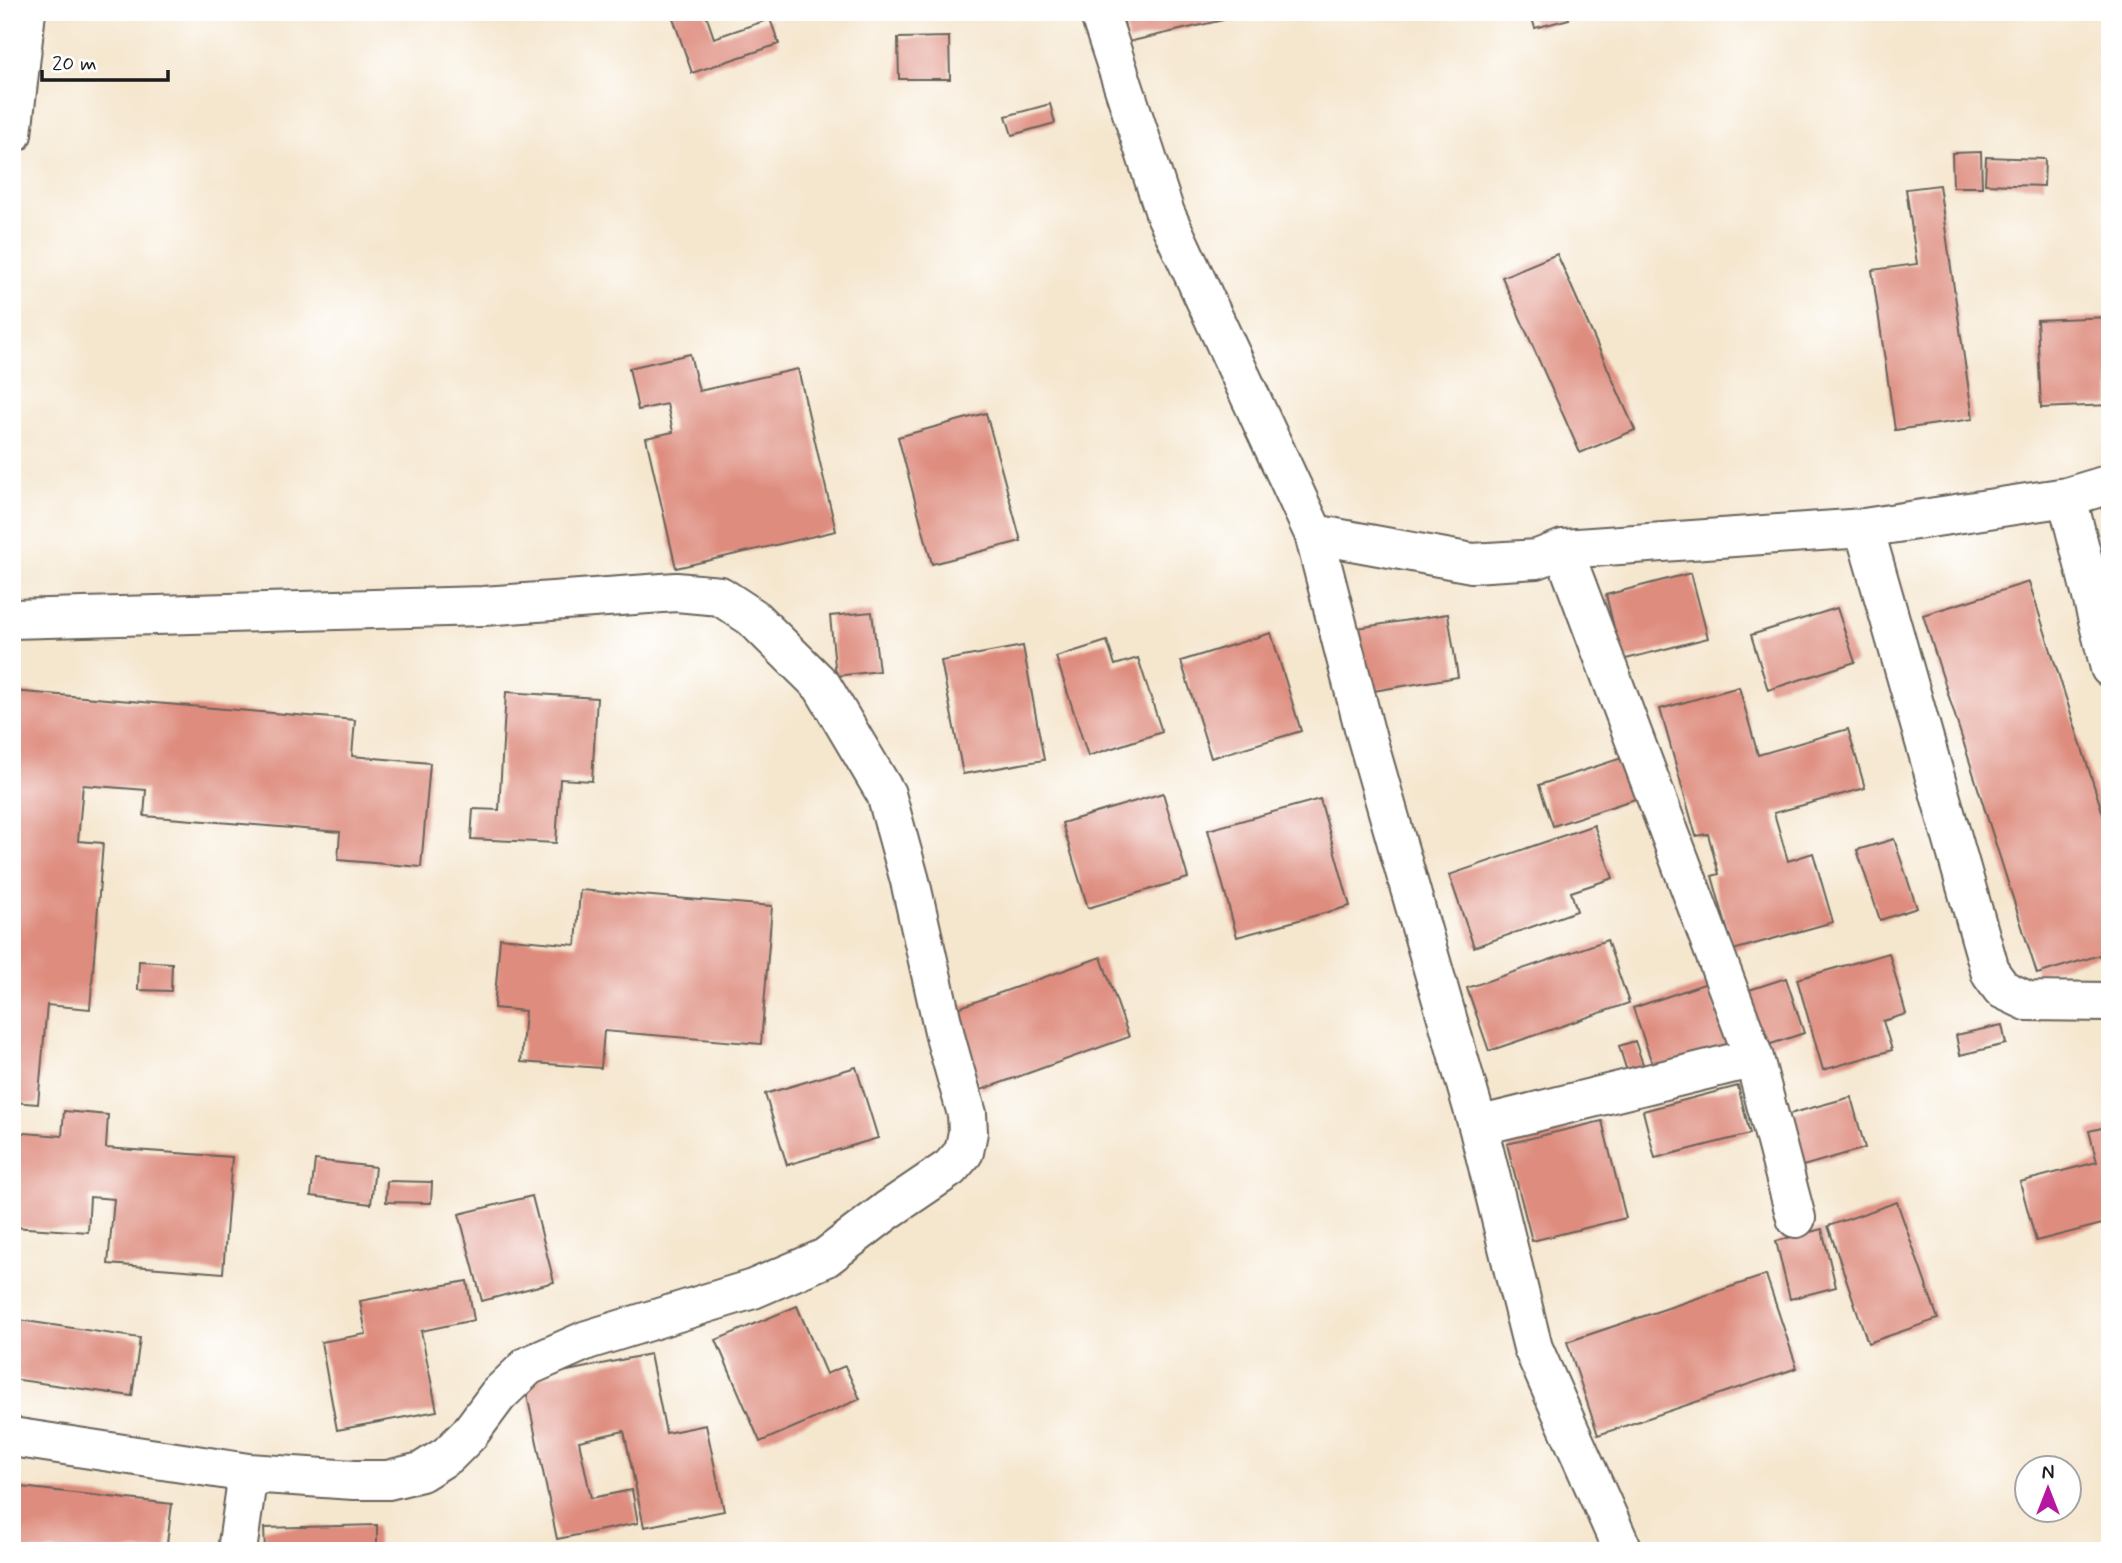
<svg xmlns="http://www.w3.org/2000/svg" width="2122" height="1563" viewBox="0 0 2122 1563" font-family="Mynerve,sans-serif">
	<style>
		.building { fill: #de8c7e }
		.lines { fill: none; stroke-linecap: round; stroke-linejoin: round }
		.minor-casing { stroke: #68635a; stroke-width: 42 }
		.major-casing { stroke: #68635a; stroke-width: 42 }
		.minor { stroke: #fff; stroke-width: 38 }
		.major { stroke: #fff; stroke-width: 38 }
	</style>
	<rect width="100%" height="100%" fill="#fff"/>
	<filter id="ink" filterUnits="userSpaceOnUse"><feTurbulence type="fractalNoise" baseFrequency=".0143" numOctaves="2"/><feDisplacementMap in="SourceGraphic" scale="14" xChannelSelector="R" yChannelSelector="G"/><feConvolveMatrix kernelMatrix="1 2 1 2 8 2 1 2 1" color-interpolation-filters="sRGB"/></filter>
	<filter id="wash" filterUnits="userSpaceOnUse"><feTurbulence type="fractalNoise" baseFrequency=".00686" numOctaves="4" result="noise"/><feDisplacementMap in="SourceGraphic" scale="28" xChannelSelector="R" yChannelSelector="G"/><feGaussianBlur stdDeviation="1.57" result="paint"/><feColorMatrix in="noise" values="0 0 0 0 0 0 0 0 0 0 0 0 0 0 0 0 0 1.4 0 .05"/><feComposite in="paint" operator="in"/></filter>
	<g filter="url(#wash)">
		<rect width="100%" height="100%" fill="#f5e6ce"/>
		<g id="blocks">
			<path class="building" d="M671 12H705L714 38 770 19 779 44 692 73Z
				M1122 12H1222L1223 20 1128 42Z
				M1530 12H1567L1569 19 1535 28Z
				M949 37 950 79H899L898 38Z
				M1050 104 1055 123 1012 135 1006 116Z
				M1981 152 1982 187H1953L1952 153Z
				M1986 157 2045 159 2044 186 1985 184Z
				M1939 185 1973 419 1895 430 1872 270 1917 264 1906 189Z
				M1557 254 1635 430 1580 453 1502 277Z
				M2110 317V405L2041 408 2037 320Z
				M690 354 699 391 798 369 836 531 676 568 646 438 673 432 667 404 638 410 629 368Z
				M986 413 1021 541 932 564 898 437Z
				M2110 496V533H2109L2099 499Z
				M1691 573 1708 638 1622 660 1606 595Z
				M2029 582 2110 836V952L2037 974 1923 615Z
				M1837 608 1855 662 1768 690 1751 635Z
				M872 612 879 671 836 676 830 616Z
				M1448 614 1458 677 1367 692 1357 628Z
				M1271 633 1301 731 1211 758 1181 661Z
				M1107 641 1115 665 1138 658 1162 732 1088 756 1056 657Z
				M1023 646 1044 760 963 774 941 661Z
				M1739 687 1758 755 1848 729 1865 788 1774 813 1788 861 1813 853 1833 922 1733 950 1712 876 1719 874 1708 834 1696 836 1660 709Z
				M12 691 355 720 352 756 430 763 421 867 338 860 340 832 144 816 146 790 83 785 78 841 103 843 90 1009 47 1005 38 1104 12 1102Z
				M506 692 597 698 592 781 560 779 556 843 471 839 473 809 499 810Z
				M1628 756 1641 797 1553 826 1539 785Z
				M1163 793 1188 878 1088 908 1062 823Z
				M1320 799 1350 906 1237 937 1208 830Z
				M1594 825 1613 878 1571 892 1577 911 1474 947 1449 875Z
				M1894 839 1917 908 1880 920 1857 850Z
				M580 890 772 906 761 1044 604 1031 601 1068 521 1062 525 1011 494 1008 500 938 576 945Z
				M1607 940 1629 1003 1489 1051 1467 988Z
				M1889 953 1906 1014 1883 1021 1892 1050 1823 1070 1797 979Z
				M1101 957 1129 1037 981 1090 952 1010Z
				M139 961 172 963 171 991 138 990Z
				M1786 978 1804 1033 1756 1049 1737 994Z
				M1707 983 1729 1047 1655 1072 1633 1008Z
				M2002 1025 2006 1044 1960 1055 1956 1035Z
				M1635 1041 1647 1076 1630 1081 1619 1046Z
				M856 1067 878 1138 787 1165 765 1094Z
				M1738 1086 1750 1134 1655 1158 1643 1111Z
				M1851 1097 1865 1148 1796 1168 1782 1116Z
				M64 1111 108 1115 106 1148 232 1157 223 1273 108 1264 114 1199 90 1197 88 1232 12 1227V1132L62 1136Z
				M1602 1121 1626 1218 1532 1241 1507 1144Z
				M2110 1126V1222L2036 1241 2020 1182 2097 1162 2089 1131Z
				M315 1160 375 1167 371 1204 311 1196Z
				M387 1181 432 1182 431 1203 386 1202Z
				M532 1196 554 1282 482 1301 459 1214Z
				M1897 1202 1938 1319 1868 1343 1828 1226Z
				M1822 1229 1836 1287 1790 1299 1776 1241Z
				M1766 1275 1797 1368 1598 1435 1567 1342Z
				M467 1281 474 1320 421 1331 437 1411 337 1430 321 1342 366 1334 360 1301Z
				M797 1306 826 1374 845 1366 860 1399 760 1442 716 1340Z
				M12 1319 140 1338 132 1396 12 1379Z
				M650 1354 666 1433 706 1425 724 1511 644 1527 624 1431 579 1441 591 1498 632 1490 638 1523 557 1539 524 1380Z
				M12 1486 172 1504 166 1551H12Z
				M377 1525V1551H265L264 1528Z"/>
		</g>
	</g>
	<g filter="url(#ink)">
		<use href="#blocks" fill-opacity="0" stroke="#68635a" stroke-width="2"/>
		<g class="lines">
			<defs>
				<path id="minor" d="M1099 12 1165 213 1314 534 1364 728 1478 1126 1533 1348 1623 1551
					M2067 497 2110 668
					M1864 528 1991 974 2002 989 2027 1001 2110 1002
					M1314 534 1472 563 1537 559 1563 549 1864 528 2067 497 2110 484
					M1563 549 1754 1058 1796 1218
					M12 619 483 606 676 592 720 596 752 617 822 686 886 794 910 881 946 1040 967 1114 968 1132 964 1152 950 1168 888 1210 825 1258 753 1289 587 1340 528 1366 498 1395 469 1434 448 1455 421 1472 388 1480H354L248 1473 12 1437
					M1478 1126 1754 1058
					M237 1551 248 1473"/>
				<path id="major" d="M12 134 26 12"/>
			</defs>
			<use href="#minor" class="minor-casing"/>
			<use href="#major" class="major-casing"/>
			<use href="#minor" class="minor"/>
			<use href="#major" class="major"/>
		</g>
	</g>
	<rect width="2122" height="1563" fill="none" stroke="#fff" stroke-width="42"/>
	<g transform="translate(2048 1489)"><circle r="33" fill="#ffffff" stroke="#a4a4a4" stroke-width="2"/>
	<path d="M0-5L12 26L0 18L-12 26Z" fill="#b5179e"/>
	<text y="-10" font-size="19" font-weight="bold" text-anchor="middle" fill="#1c1c1c">N</text>
	</g>
	<path d="M42 70v10h126v-10" fill="none" stroke="#1c1c1c" stroke-width="3.5"/>
	<text x="52" y="70" font-size="21" fill="#1c1c1c" stroke="#ffffff" stroke-width="5" paint-order="stroke">20 m</text>
</svg>
